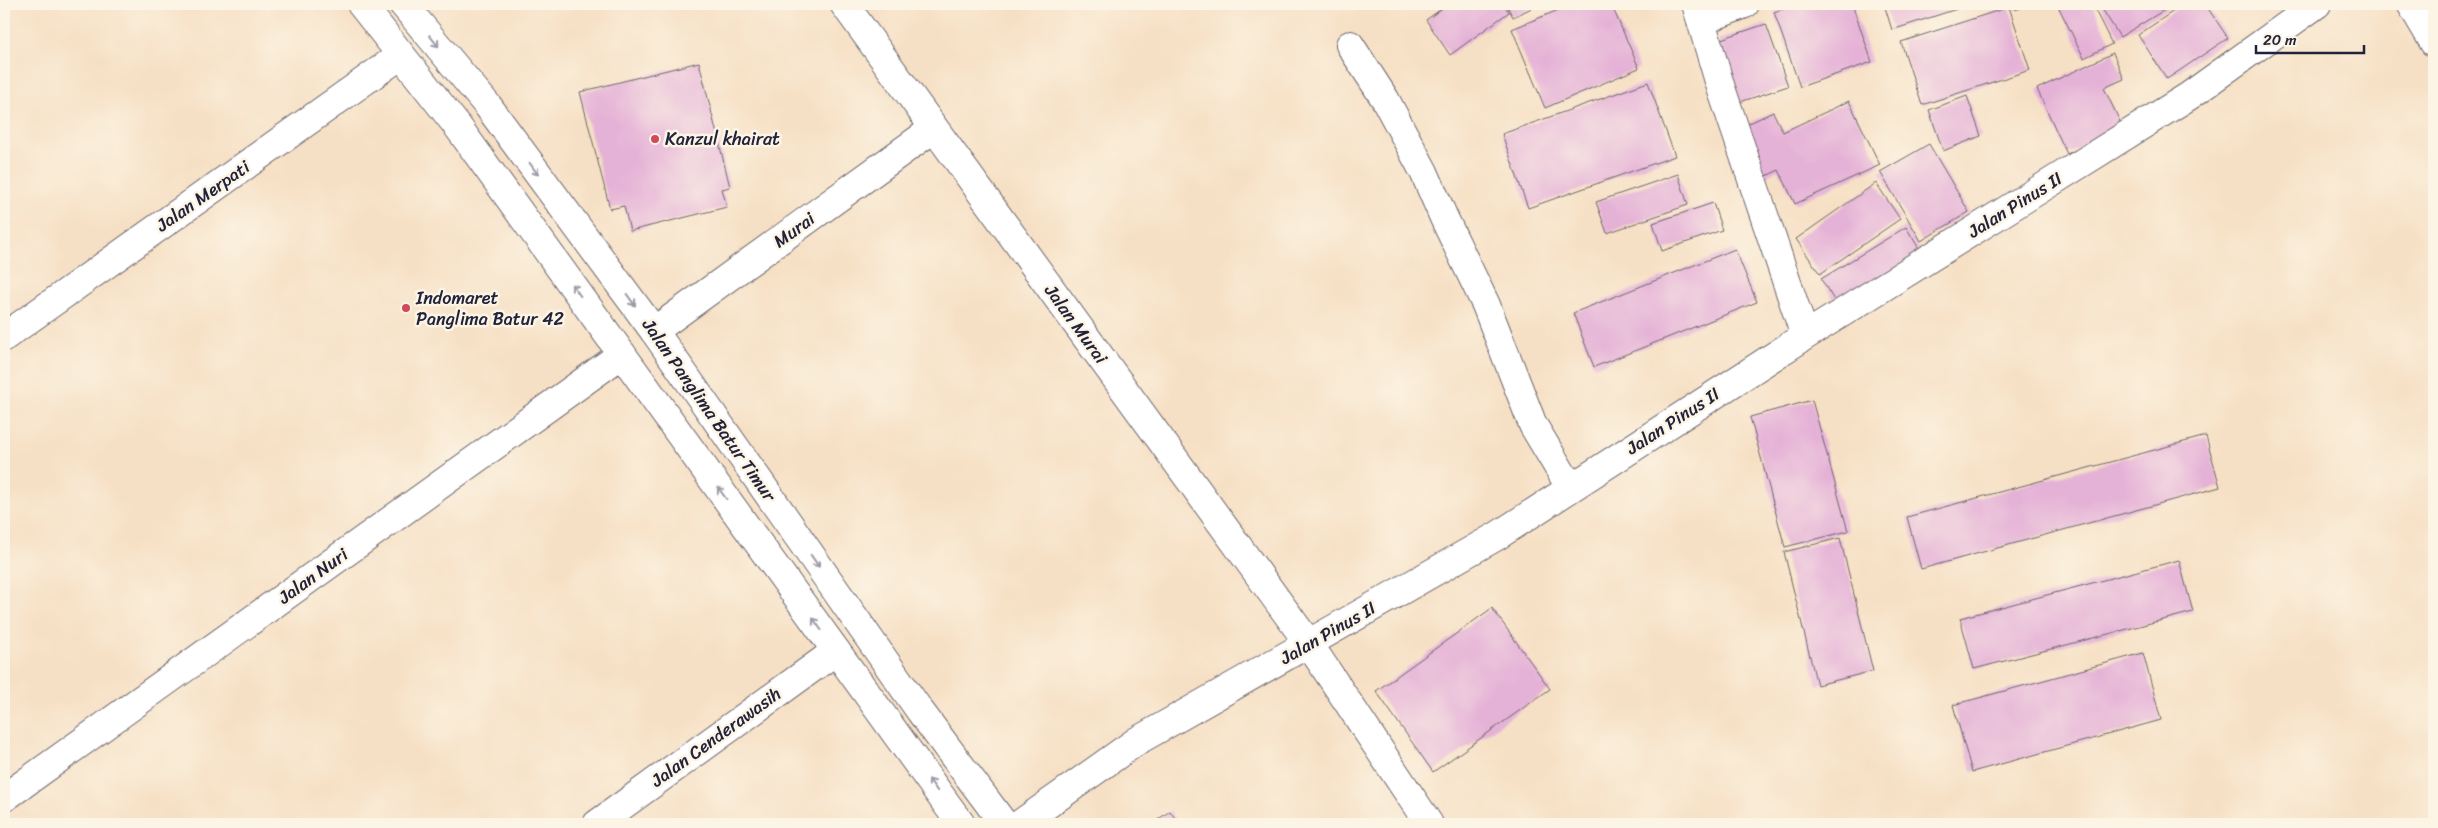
<svg xmlns="http://www.w3.org/2000/svg" width="2438" height="828" viewBox="0 0 2438 828" font-family="Sriracha,sans-serif">
	<style>
		.building { fill: #e5b2d7 }
		.lines { fill: none; stroke-linecap: round; stroke-linejoin: round }
		.street-casing { stroke: #6c646b; stroke-width: 30 }
		.secondary-casing { stroke: #6c646b; stroke-width: 30 }
		.street { stroke: #fff; stroke-width: 28 }
		.secondary { stroke: #fff; stroke-width: 28 }
		.oneway { stroke: #9c9ca7 }
		.poi-dot { fill: #d1495b; stroke: #fcf5e5; stroke-width: 2 }
		.labels { text-anchor: middle; stroke-width: 5; stroke-linejoin: round; paint-order: stroke }
		.poi-label { font-size: 18px; fill: #22223b; stroke: #fcf5e5; text-anchor: start }
		.street-label { font-size: 18px; fill: #22223b; stroke: #fcf5e5 }
	</style>
	<rect width="100%" height="100%" fill="#fcf5e5"/>
	<filter id="ink" filterUnits="userSpaceOnUse"><feTurbulence type="fractalNoise" baseFrequency=".02" numOctaves="2"/><feDisplacementMap in="SourceGraphic" scale="10" xChannelSelector="R" yChannelSelector="G"/><feConvolveMatrix kernelMatrix="1 2 1 2 8 2 1 2 1" color-interpolation-filters="sRGB"/></filter>
	<filter id="wash" filterUnits="userSpaceOnUse"><feTurbulence type="fractalNoise" baseFrequency=".0096" numOctaves="4" result="noise"/><feDisplacementMap in="SourceGraphic" scale="20" xChannelSelector="R" yChannelSelector="G"/><feGaussianBlur stdDeviation="1.12" result="paint"/><feColorMatrix in="noise" values="0 0 0 0 0 0 0 0 0 0 0 0 0 0 0 0 0 1.4 0 .05"/><feComposite in="paint" operator="in"/></filter>
	<g filter="url(#wash)">
		<rect width="100%" height="100%" fill="#f6e0c5"/>
		<g id="blocks">
			<path class="building" d="M1448 4H1503L1509 12 1450 55 1426 20Z
				M1506 4H1540L1513 17Z
				M1573 4H1611L1639 68 1545 108 1512 29Z
				M1798 4H1852L1872 62 1800 87 1774 12Z
				M1884 4H1972L1892 30Z
				M2013 4H2031L2015 10Z
				M2057 4H2092L2112 44 2084 58Z
				M2099 4H2174L2120 37Z
				M2184 4H2205L2228 38 2167 79 2138 35Z
				M2009 7 2030 70 1922 105 1901 42Z
				M1766 24 1788 86 1740 102 1718 40Z
				M2113 53 2124 79 2104 88 2123 128 2067 154 2037 89Z
				M699 62 730 187 722 189 727 207 630 231 624 206 610 209 580 92Z
				M1648 82 1675 156 1528 208 1502 134Z
				M1967 96 1981 136 1943 151 1929 110Z
				M1849 101 1880 165 1795 204 1779 170 1762 178 1739 128 1773 112 1783 132Z
				M1929 144 1969 212 1921 241 1880 172Z
				M1678 174 1688 205 1607 233 1596 202Z
				M1876 183 1900 219 1820 274 1796 239Z
				M1713 203 1722 230 1662 251 1653 223Z
				M1906 227 1921 252 1837 305 1821 279Z
				M1735 249 1757 302 1594 367 1573 313Z
				M1812 400 1848 531 1785 547 1750 417Z
				M2206 436 2220 487 1921 569 1907 517Z
				M1840 538 1873 671 1817 685 1784 552Z
				M2179 560 2193 612 1974 669 1960 618Z
				M1492 608 1550 689 1433 772 1376 691Z
				M2143 653 2161 720 1972 772 1953 705Z
				M1170 811 1179 824H1152Z"/>
		</g>
	</g>
	<g filter="url(#ink)">
		<use href="#blocks" fill-opacity="0" stroke="#6c646b" stroke-width="1"/>
		<g class="lines">
			<defs>
				<path id="street" d="M844 4 1309 644 1429 824
					M1696 4 1721 88 1805 336
					M2411 4 2434 43
					M1701 21 1745 4
					M1350 45 1385 99 1424 172 1444 218 1486 305 1533 425 1570 487
					M654 331 933 129
					M4 337 401 55
					M4 798 622 354
					M597 824 836 651
					M1020 824 1137 741 1497 536 1805 336 2189 96 2317 4"/>
				<path id="secondary" d="M361 4 458 127 961 824
					M403 4 488 106 654 331 920 711 1004 824"/>
			</defs>
			<use href="#street" class="street-casing"/>
			<use href="#secondary" class="secondary-casing"/>
			<use href="#street" class="street"/>
			<use href="#secondary" class="secondary"/>
		</g>
		<defs><path id="oneway-shaft" d="M-6 0H5M1.5-3L5.5 0L1.5 3" fill="none" stroke-width="1.6" stroke-linecap="round" stroke-linejoin="round" transform="scale(1.25)"/></defs>
		<g class="oneway">
			<use href="#oneway-shaft" transform="translate(434 41) rotate(51)"/>
			<use href="#oneway-shaft" transform="translate(534 169) rotate(54)"/>
			<use href="#oneway-shaft" transform="translate(576 290) rotate(-126)"/>
			<use href="#oneway-shaft" transform="translate(631 300) rotate(54)"/>
			<use href="#oneway-shaft" transform="translate(722 493) rotate(-126)"/>
			<use href="#oneway-shaft" transform="translate(815 561) rotate(55)"/>
			<use href="#oneway-shaft" transform="translate(817 624) rotate(-126)"/>
			<use href="#oneway-shaft" transform="translate(933 785) rotate(-125)"/>
		</g>
	</g>
	<g class="poi-dot">
		<circle cx="655" cy="139" r="5"/>
		<circle cx="406" cy="308" r="5"/>
	</g>
	<g class="labels">
		<g class="poi-label">
			<text x="665" y="145">Kanzul khairat</text>
			<text x="416" y="304">Indomaret<tspan x="416" dy="21">Panglima Batur 42</tspan></text>
		</g>
		<g class="street-label">
			<text transform="translate(203 196) rotate(-35)" y="6">Jalan Merpati</text>
			<text transform="translate(2015 205) rotate(-32)" y="6">Jalan Pinus II</text>
			<text transform="translate(794 230) rotate(-36)" y="6">Murai</text>
			<text transform="translate(1076 324) rotate(54)" y="6">Jalan Murai</text>
			<text transform="translate(709 410) rotate(55)" y="6">Jalan Panglima Batur Timur</text>
			<text transform="translate(1673 421) rotate(-33)" y="6">Jalan Pinus II</text>
			<text transform="translate(313 576) rotate(-36)" y="6">Jalan Nuri</text>
			<text transform="translate(1328 633) rotate(-30)" y="6">Jalan Pinus II</text>
			<text transform="translate(716 737) rotate(-36)" y="6">Jalan Cenderawasih</text>
		</g>
	</g>
	<rect width="2438" height="828" fill="none" stroke="#fcf5e5" stroke-width="20"/>
	<path d="M2256 45v8h108v-8" fill="none" stroke="#22223b" stroke-width="2.5"/>
	<text x="2263" y="45" font-size="15" fill="#22223b" stroke="#fcf5e5" stroke-width="4" paint-order="stroke">20 m</text>
</svg>
